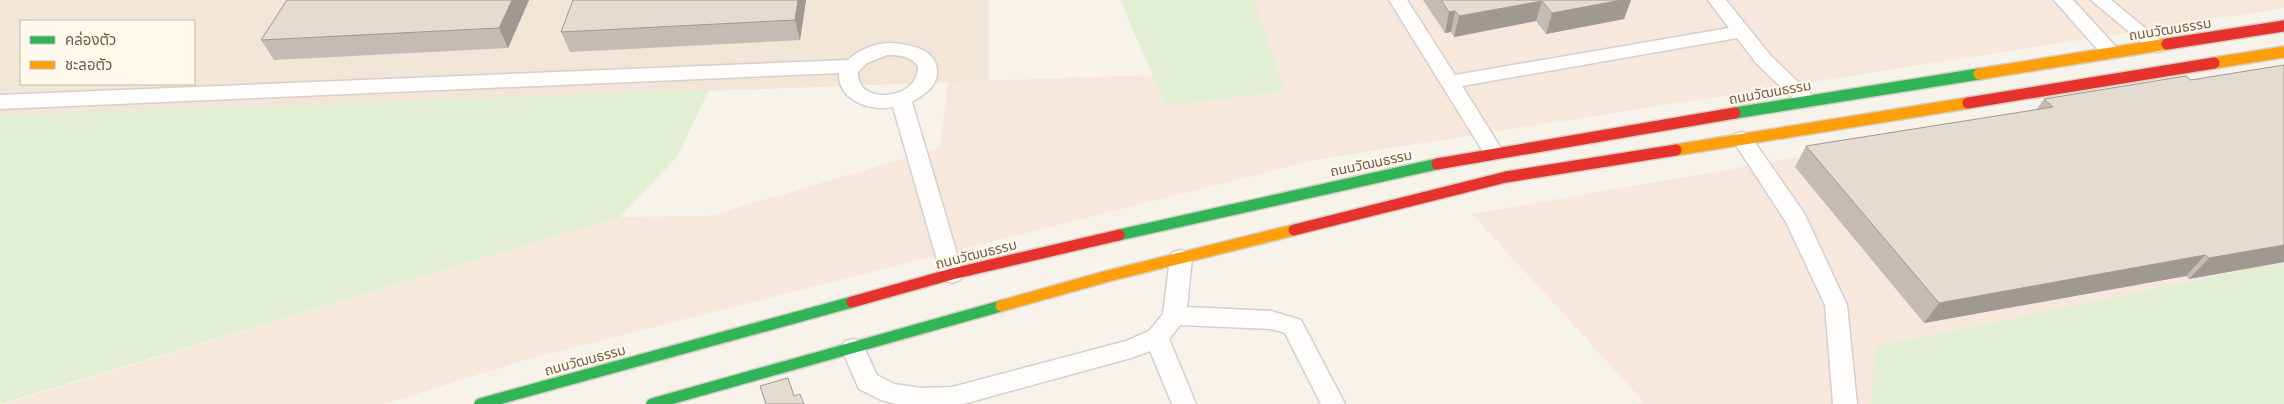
<svg xmlns="http://www.w3.org/2000/svg" width="2284" height="404" viewBox="0 0 2284 404" font-family="'Sofia Sans Condensed','Noto Sans Thai',sans-serif">
	<style>
		.residential { fill: #f1e6d7; fill-rule: evenodd }
		.commercial { fill: #f7e8dd }
		.green { fill: #e2efd4 }
		.lines { fill: none; stroke-linecap: round; stroke-linejoin: round }
		.lane-casing { stroke: #d6d0c9; stroke-width: 3 }
		.fast-casing { stroke: #d6cfc6; stroke-width: 14 }
		.slow-casing { stroke: #d6cfc6; stroke-width: 14 }
		.jam-casing { stroke: #d6cfc6; stroke-width: 14 }
		.lane { fill: #fefdfc; fill-rule: evenodd }
		.fast { stroke: #30b455; stroke-width: 11 }
		.slow { stroke: #ff9f0a; stroke-width: 11 }
		.jam { stroke: #e5322d; stroke-width: 11 }
		.wall { fill: #c4bcb4 }
		.shaded-wall { fill: #a09992 }
		.building { fill: #e4dbd1; stroke: #a09992 }
		.labels { text-anchor: middle; stroke-width: 4; stroke-linejoin: round; paint-order: stroke }
		.street-label { font-size: 14px; fill: #765c49; stroke: #fff8eb }
	</style>
	<rect width="100%" height="100%" fill="#f7f3ea"/>
	<path class="residential" d="M0 0H989V81L0 116ZM21 21H194V84H21Z"/>
	<path class="commercial" d="M1254 0H2284V8L1314 160 528 359 384 404H4L620 217 709 216 940 148 948 82 1153 75 1166 106 1285 90Z
		M2284 73V404H1634L1643 401 1472 214Z"/>
	<path class="green" d="M1120 0H1254L1285 91 1166 106Z
		M709 90 677 157 620 217 0 404V116Z
		M2284 262V404H1871L1875 347Z"/>
	<g class="lines">
		<defs>
			<path id="lane" d="M1389 0H1407L1455 75 1729 28 1708 0H1726L1771 56 1818 101 1815 106 1808 107 1801 106 1757 64 1737 38 1462 86 1504 153 1501 158 1494 160 1487 158Z
				M2054 0H2073L2118 49 2120 53 2118 57 2111 59 2104 57Z
				M2091 0H2111L2167 46 2165 50 2158 52 2151 50Z
				M890 43C908 44 936 48 937 70 938 78 934 86 928 91 923 95 917 99 912 102L963 274 960 280 952 283 944 280 941 274 893 107C871 112 837 100 839 73L0 109V95L848 60C858 50 876 43 890 43ZM887 55C899 55 911 56 918 66 920 100 856 107 858 72L867 63Z
				M1742 132 1749 134 1804 213 1847 305 1857 404H1833L1825 305 1786 222 1732 139 1735 134Z
				M1181 250 1189 252 1192 258 1187 307 1271 311 1301 320 1345 404H1321L1285 333 1271 329 1180 325 1169 339 1196 404H1172L1150 351 1131 358 963 404H896L881 400 859 389 841 348 845 341 853 339 861 341 877 375 894 384 921 388 952 387 1126 341 1149 331 1163 314 1170 258 1173 252Z"/>
			<path id="fast" d="M1735 113 1979 74
				M1119 235 1437 164
				M480 404 852 302
				M652 404 1001 306"/>
			<path id="slow" d="M2214 63 2284 52
				M1979 74 2167 44
				M1676 150 1968 103
				M1001 306 1108 276 1294 230"/>
			<path id="jam" d="M2167 44 2284 26
				M1968 103 2214 63
				M1437 164 1735 113
				M1294 230 1506 177 1676 150
				M852 302 952 274 1119 235"/>
		</defs>
		<use href="#lane" class="lane-casing"/>
		<use href="#fast" class="fast-casing"/>
		<use href="#slow" class="slow-casing"/>
		<use href="#jam" class="jam-casing"/>
		<use href="#lane" class="lane"/>
		<use href="#fast" class="fast"/>
		<use href="#slow" class="slow"/>
		<use href="#jam" class="jam"/>
	</g>
	<path class="wall" d="M529 0 508 48 274 60 261 40Z
		M573 0H806L800 40 570 52 561 32Z
		M1423 0H1631L1624 19 1546 34 1536 21 1454 37 1451 32 1445 33Z
		M2044 99 2284 262 2189 279 2186 276 1924 323 1795 167 1806 146 2036 110Z"/>
	<path class="shaded-wall" d="M512 0H529L508 48 499 28Z
		M798 0H806L800 40 795 20Z
		M1622 0H1631L1624 19 1546 34 1552 13Z
		M1542 1 1536 21 1454 37 1459 16Z
		M1455 11 1451 32 1445 33 1449 12Z
		M2284 245V262L2189 279 2209 258Z
		M2205 255 2186 276 1924 323 1939 303Z"/>
	<path class="building" d="M287 0H512L499 28 261 40Z
		M573 0H798L795 20 561 32Z
		M1441 0H1622L1552 13 1542 1 1459 16 1455 11 1449 12Z
		M2284 65V245L2209 258 2205 255 1939 303 1806 146 2053 107 2044 99 2186 76 2191 80Z
		M788 378 794 396 800 394 804 404H766L760 386Z"/>
	<g class="labels">
		<g class="street-label">
			<text transform="translate(2170 29) rotate(-9)" y="5">ถนนวัฒนธรรม</text>
			<text transform="translate(1770 92) rotate(-10)" y="5">ถนนวัฒนธรรม</text>
			<text transform="translate(1371 163) rotate(-12)" y="5">ถนนวัฒนธรรม</text>
			<text transform="translate(976 254) rotate(-14)" y="5">ถนนวัฒนธรรม</text>
			<text transform="translate(585 360) rotate(-15)" y="5">ถนนวัฒนธรรม</text>
		</g>
	</g>
	<rect x="20" y="20" width="175" height="65" fill="#fff8eb" stroke="#c8baaa"/>
	<rect x="30" y="36" width="25" height="8" fill="#30b455" stroke="#c8baaa"/>
	<text x="65" y="45" font-size="15" fill="#765c49">คล่องตัว</text>
	<rect x="30" y="61" width="25" height="8" fill="#ff9f0a" stroke="#c8baaa"/>
	<text x="65" y="70" font-size="15" fill="#765c49">ชะลอตัว</text>
</svg>
